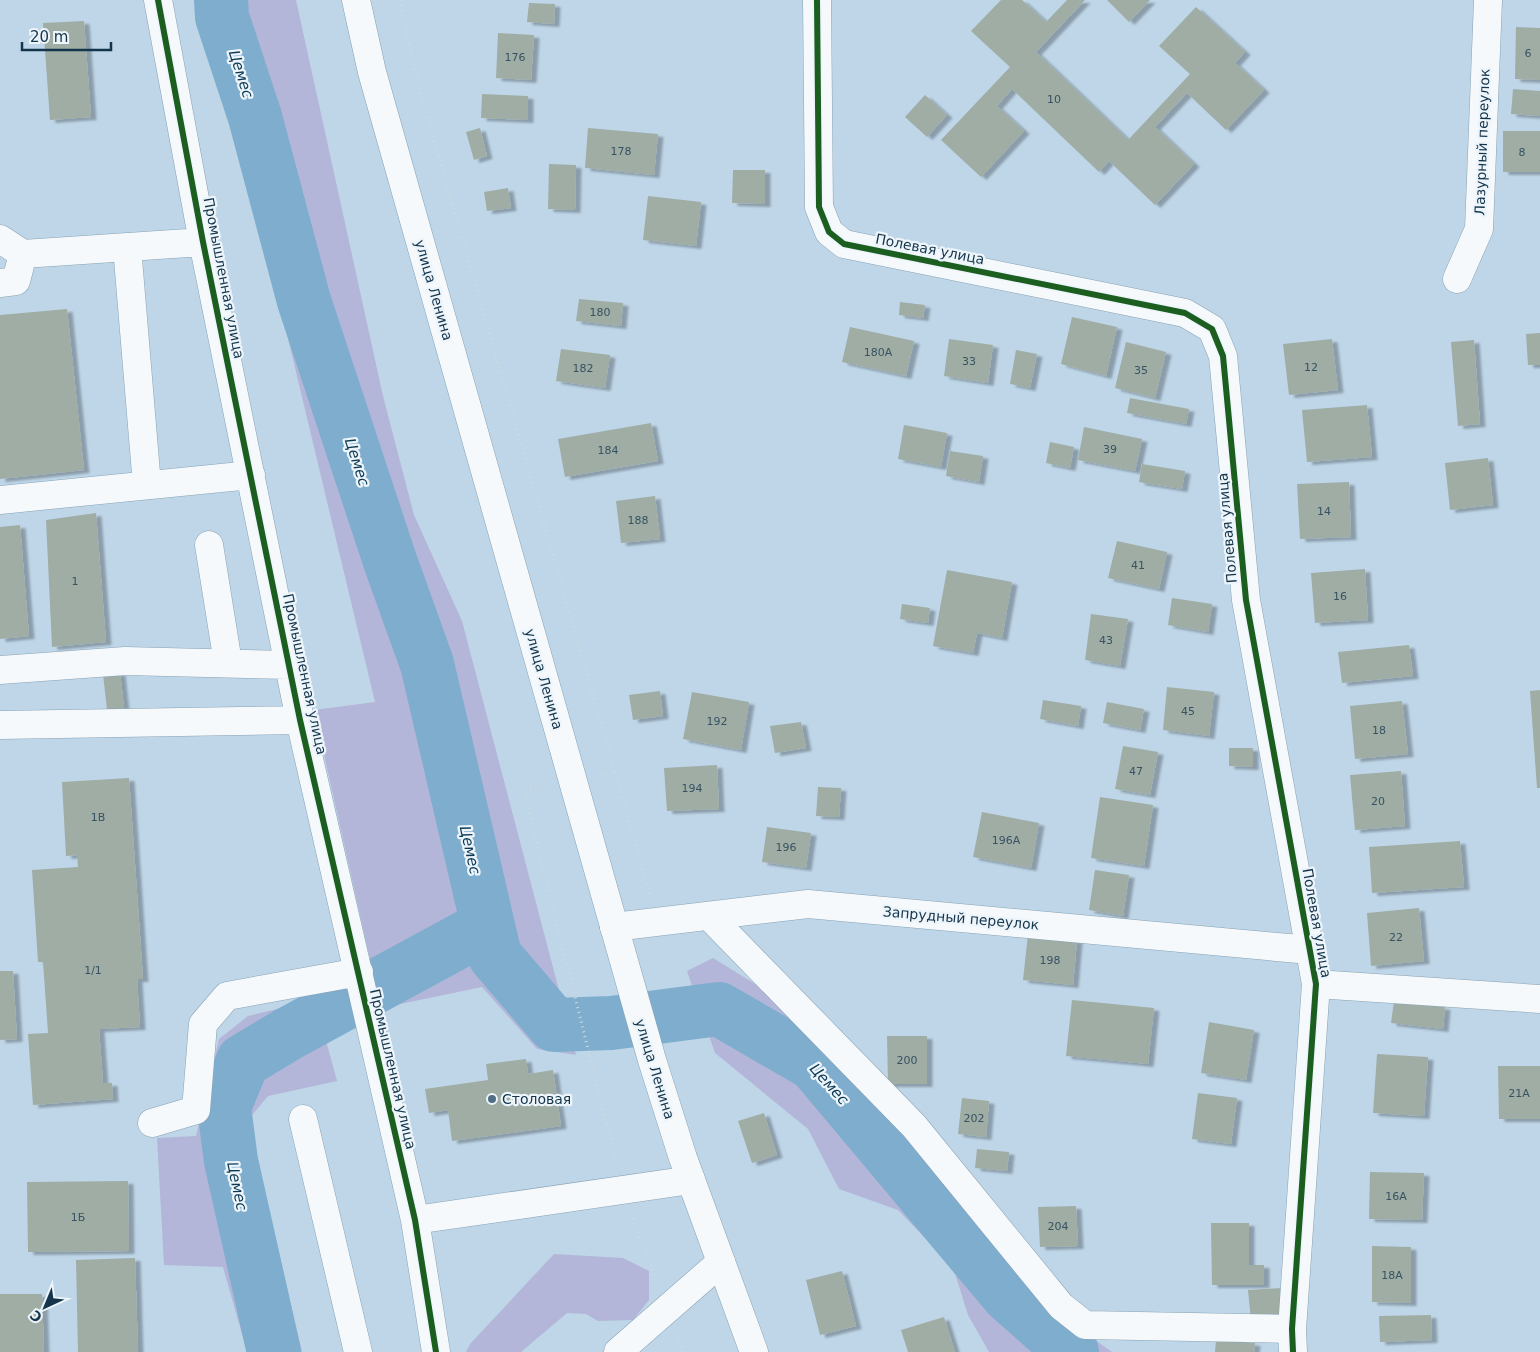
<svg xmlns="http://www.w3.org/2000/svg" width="1540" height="1352" viewBox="0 0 1540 1352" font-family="'DejaVu Sans',sans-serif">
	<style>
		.green { fill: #b3b6d8 }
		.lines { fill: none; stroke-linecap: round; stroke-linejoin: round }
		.river { stroke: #7eadcd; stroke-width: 54 }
		.building { fill: #9fada5; filter: url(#shadow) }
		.minor-casing { stroke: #88a2b4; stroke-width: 29 }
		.highway-casing { stroke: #88a2b4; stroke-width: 29 }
		.path { stroke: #d0d9df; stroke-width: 3; stroke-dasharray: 1 4; stroke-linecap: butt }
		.minor { stroke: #f5f9fc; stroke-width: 28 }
		.highway { stroke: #f5f9fc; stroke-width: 28 }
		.cycleway-casing { stroke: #edf5fb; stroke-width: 9 }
		.cycleway { stroke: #1b5e20; stroke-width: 6 }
		.poi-dot { fill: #506d82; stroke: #edf5fb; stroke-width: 2 }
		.labels { text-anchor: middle; stroke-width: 4.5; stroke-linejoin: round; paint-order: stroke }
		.number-label { font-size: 11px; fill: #375362 }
		.street-label { font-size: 14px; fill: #14354b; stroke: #edf5fb }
		.poi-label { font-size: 14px; fill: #14354b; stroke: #edf5fb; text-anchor: start }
		.water-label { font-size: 15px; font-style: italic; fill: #0b3954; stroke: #edf5fb }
	</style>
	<defs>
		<filter id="shadow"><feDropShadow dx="5.5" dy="3" stdDeviation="1" flood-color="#0004"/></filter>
	</defs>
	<rect width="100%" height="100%" fill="#bed6e8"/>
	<path class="green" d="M207 0H296L383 396 414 515 462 621 576 1055 537 1049 482 987 381 1008 314 710 375 702Z
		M713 958 765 990 834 1057 1094 1339 1112 1352H989L968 1315 953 1267 898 1210 839 1189 808 1129 715 1053 687 971Z
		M315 1000 337 1081 268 1096 248 1120 302 1352H247L223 1267 164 1265 157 1138 196 1136 219 1039 248 1016Z
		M554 1254 623 1258 649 1271V1300L633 1320 598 1321 586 1314 567 1313 521 1352H466L470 1344Z"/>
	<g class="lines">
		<path class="river" d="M221 0 222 17 255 117 304 301 390 561 427 664 495 956 554 1025 611 1023 719 1009 814 1064 1008 1295 1072 1352
			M274 1352 231 1161 224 1107 243 1061 288 1034 487 926"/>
	</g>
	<path class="building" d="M1001 0H1022L1046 22 1067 0H1085L1036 52 1128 140 1190 74 1159 46 1196 7 1245 52 1235 63 1264 90 1226 130 1187 93 1155 127 1194 164 1155 205 1109 161 1099 172 1012 89 997 106 1024 131 981 177 941 140 1010 67 971 31Z
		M1107 0H1150L1129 22Z
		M529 3 555 4 554 24 527 22Z
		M84 21 91 117 50 120 43 23Z
		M1516 27 1540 28V80L1515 79Z
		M498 33 534 35 531 80 496 78Z
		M1513 89 1540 91V116L1511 114Z
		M482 94 528 96V120L481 118Z
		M925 95 947 115 927 137 905 117Z
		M480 128 487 156 474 160 466 132Z
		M588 128 658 134 654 175 585 168Z
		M1503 131H1540V172H1503Z
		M549 164 576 165 575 210 548 209Z
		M733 170H765V204L732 203Z
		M508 188 511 208 487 211 484 192Z
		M648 196 701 202 696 246 643 240Z
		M579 299 623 303 621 326 576 321Z
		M900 302 925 305 923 318 899 315Z
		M67 309 84 470 0 479V315Z
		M1072 317 1117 327 1106 376 1061 364Z
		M850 327 914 341 906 376 842 362Z
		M1540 333V365H1528L1526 334Z
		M949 339 993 345 988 383 944 376Z
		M1332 339 1338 390 1289 395 1283 344Z
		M1474 340 1480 424 1458 426 1451 342Z
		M1126 342 1166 352 1155 398 1115 388Z
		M561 349 610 355 605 388 556 381Z
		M1016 350 1037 354 1030 388 1010 384Z
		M1130 398 1189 409 1186 424 1127 413Z
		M1367 405 1372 457 1307 462 1302 410Z
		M651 423 658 461 565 477 558 439Z
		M904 425 947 433 941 467 898 459Z
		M1084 427 1142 439 1135 471 1078 460Z
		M1050 442 1074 447 1070 468 1046 463Z
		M950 451 983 456 979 482 946 476Z
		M1488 458 1493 505 1450 510 1445 463Z
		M1142 464 1185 471 1182 489 1139 482Z
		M1349 482 1351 537 1300 539 1297 484Z
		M655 496 660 539 621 543 616 501Z
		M96 513 106 642 52 647 46 520Z
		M20 525 29 636 0 639V527Z
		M1117 541 1167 552 1159 589 1108 578Z
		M1365 569 1368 620 1315 623 1311 573Z
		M947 570 1012 582 1002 638 977 633 973 653 933 646Z
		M1172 598 1212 604 1208 632 1168 625Z
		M902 604 930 608 928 623 900 619Z
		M1091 614 1128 619 1120 666 1085 660Z
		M1409 645 1413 676 1342 683 1338 652Z
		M120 672 124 708 107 710 103 674Z
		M1167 687 1214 692 1209 736 1163 730Z
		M1540 690V788H1537L1530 691Z
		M660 691 663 716 633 720 629 695Z
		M692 692 749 702 741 750 683 739Z
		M1043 700 1081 706 1078 726 1040 719Z
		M1402 701 1408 754 1355 759 1350 706Z
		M1107 702 1144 709 1140 730 1103 723Z
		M801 722 806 748 775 753 770 726Z
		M1123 746 1158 752 1150 795 1115 789Z
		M1229 748H1253V767L1229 766Z
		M717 765 719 809 667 811 664 768Z
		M1401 771 1405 826 1355 830 1350 775Z
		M129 778 143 979H137L140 1027 99 1029 103 1083H112L113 1099 33 1105 28 1034 48 1033 43 962H38L32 870 78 867 77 855 66 856 62 782Z
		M818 787 841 788 839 817 816 816Z
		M1100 797 1153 805 1144 866 1091 858Z
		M982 812 1039 823 1031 868 973 857Z
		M767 827 811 833 806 868 762 862Z
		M1460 841 1464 887 1372 893 1369 847Z
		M1095 870 1129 875 1123 916 1089 910Z
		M1419 908 1424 961 1371 966 1367 913Z
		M1028 934 1077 940 1073 985 1023 980Z
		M0 971H13L17 1039 0 1040Z
		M1072 1000 1154 1008 1148 1064 1066 1056Z
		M1394 1001 1445 1007 1443 1029 1391 1023Z
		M1209 1022 1254 1030 1246 1080 1201 1073Z
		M887 1036H927V1084H888Z
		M1377 1054 1428 1057 1424 1116 1373 1113Z
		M526 1059 528 1074 553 1070 561 1126 452 1141 448 1110 429 1113 425 1089 488 1080 486 1064Z
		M1498 1066H1540V1119H1499Z
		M1198 1093 1237 1098 1231 1144 1192 1139Z
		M962 1098 989 1101 986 1137 958 1134Z
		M764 1113 777 1155 752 1163 738 1121Z
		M977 1149 1009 1152 1007 1171 975 1168Z
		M1370 1172 1424 1173 1422 1220 1369 1219Z
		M128 1181 129 1251 28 1252 27 1182Z
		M1076 1206 1078 1246 1040 1247 1038 1207Z
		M1211 1223H1249V1265H1264V1285H1212Z
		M1372 1246 1411 1247V1303L1372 1302Z
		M135 1258 138 1352H78L76 1260Z
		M842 1271 856 1326 820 1335 806 1280Z
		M1282 1288 1285 1318 1251 1321 1248 1290Z
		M0 1294H42L44 1352H0Z
		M1431 1315 1432 1340 1380 1342 1379 1316Z
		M944 1317 955 1352H908L901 1330Z
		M1216 1340 1255 1343 1254 1352H1215Z"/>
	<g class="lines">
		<defs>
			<path id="minor" d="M158 0 203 242 300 720 415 1220 436 1352
				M817 0 819 207 829 232 844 244 1185 313 1212 329 1223 356 1246 600 1316 984 1292 1329 1293 1352
				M0 239 23 254 203 242
				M127 247 147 485
				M1457 279 1479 229 1488 0
				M0 283 16 281 23 254
				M0 500 251 475
				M209 545 228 663
				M0 670 125 661 289 665
				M0 725 300 720
				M709 916 914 1126 1061 1306 1085 1325 1292 1329
				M614 927 808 904 1310 950
				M1316 984 1540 999
				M303 1119 358 1352
				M152 1123 196 1110 203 1024 227 996 359 972
				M415 1220 691 1180
				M618 1352 721 1262"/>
			<path id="highway" d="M356 0 372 72 652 1060 683 1158 754 1352"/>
		</defs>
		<use href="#minor" class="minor-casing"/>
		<use href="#highway" class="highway-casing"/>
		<path class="path" d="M400 0 417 80 615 772
			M601 775 615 772 650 895
			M546 787 524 791 616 1162
			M633 1218 656 1280
			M677 1337 682 1352"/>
		<use href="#minor" class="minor"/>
		<use href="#highway" class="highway"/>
		<defs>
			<path id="cycleway" d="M158 0 203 242 300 720 415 1220 436 1352
				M817 0 819 207 829 232 844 244 1185 313 1212 329 1223 356 1246 600 1316 984 1292 1329 1293 1352"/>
		</defs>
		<use href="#cycleway" class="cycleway-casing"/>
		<use href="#cycleway" class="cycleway"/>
	</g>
	<circle class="poi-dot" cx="492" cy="1099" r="5"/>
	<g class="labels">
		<g class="number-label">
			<text x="1528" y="57">6</text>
			<text x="515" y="61">176</text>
			<text x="1054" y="103">10</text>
			<text x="621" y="155">178</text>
			<text x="1522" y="156">8</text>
			<text x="600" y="316">180</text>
			<text x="878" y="356">180А</text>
			<text x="969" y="365">33</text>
			<text x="1311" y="371">12</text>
			<text x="583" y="372">182</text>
			<text x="1141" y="374">35</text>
			<text x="1110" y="453">39</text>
			<text x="608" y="454">184</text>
			<text x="1324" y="515">14</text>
			<text x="638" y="524">188</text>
			<text x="1138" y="569">41</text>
			<text x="75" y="585">1</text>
			<text x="1340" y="600">16</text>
			<text x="1106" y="644">43</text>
			<text x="1188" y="715">45</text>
			<text x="717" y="725">192</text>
			<text x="1379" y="734">18</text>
			<text x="1136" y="775">47</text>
			<text x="692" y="792">194</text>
			<text x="1378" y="805">20</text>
			<text x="98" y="821">1В</text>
			<text x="1006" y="844">196А</text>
			<text x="786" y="851">196</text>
			<text x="1396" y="941">22</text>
			<text x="1050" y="964">198</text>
			<text x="93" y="974">1/1</text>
			<text x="907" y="1064">200</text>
			<text x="1519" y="1097">21А</text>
			<text x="974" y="1122">202</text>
			<text x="1396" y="1200">16А</text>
			<text x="78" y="1221">1Б</text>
			<text x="1058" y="1230">204</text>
			<text x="1392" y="1279">18А</text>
		</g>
		<g class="street-label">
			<text transform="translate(1482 142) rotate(-88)" y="5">Лазурный переулок</text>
			<text transform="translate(930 249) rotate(11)" y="5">Полевая улица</text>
			<text transform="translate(224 278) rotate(79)" y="5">Промышленная улица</text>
			<text transform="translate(434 290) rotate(74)" y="5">улица Ленина</text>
			<text transform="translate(1227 528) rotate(-95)" y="5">Полевая улица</text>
			<text transform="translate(305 674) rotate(78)" y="5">Промышленная улица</text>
			<text transform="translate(544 679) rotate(74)" y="5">улица Ленина</text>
			<text transform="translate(961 918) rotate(5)" y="5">Запрудный переулок</text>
			<text transform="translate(1317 923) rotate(80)" y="5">Полевая улица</text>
			<text transform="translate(393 1069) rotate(77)" y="5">Промышленная улица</text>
			<text transform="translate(655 1069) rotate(73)" y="5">улица Ленина</text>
		</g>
		<g class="poi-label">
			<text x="502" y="1104">Столовая</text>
		</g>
		<g class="water-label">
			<text transform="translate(241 74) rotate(72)" y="5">Цемес</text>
			<text transform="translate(357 462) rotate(72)" y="5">Цемес</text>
			<text transform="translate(470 850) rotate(77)" y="5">Цемес</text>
			<text transform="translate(829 1084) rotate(48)" y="5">Цемес</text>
			<text transform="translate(237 1186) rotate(78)" y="5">Цемес</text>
		</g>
	</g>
	<g transform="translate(45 1307) rotate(224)" stroke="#edf5fb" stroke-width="4" paint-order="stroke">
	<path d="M0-4L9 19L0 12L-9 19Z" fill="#14354b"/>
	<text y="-8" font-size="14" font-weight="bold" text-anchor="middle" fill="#14354b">С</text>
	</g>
	<path d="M22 42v8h89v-8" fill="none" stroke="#14354b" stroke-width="2.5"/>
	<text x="30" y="42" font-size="15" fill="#14354b" stroke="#edf5fb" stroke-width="4" paint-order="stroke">20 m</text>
</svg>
